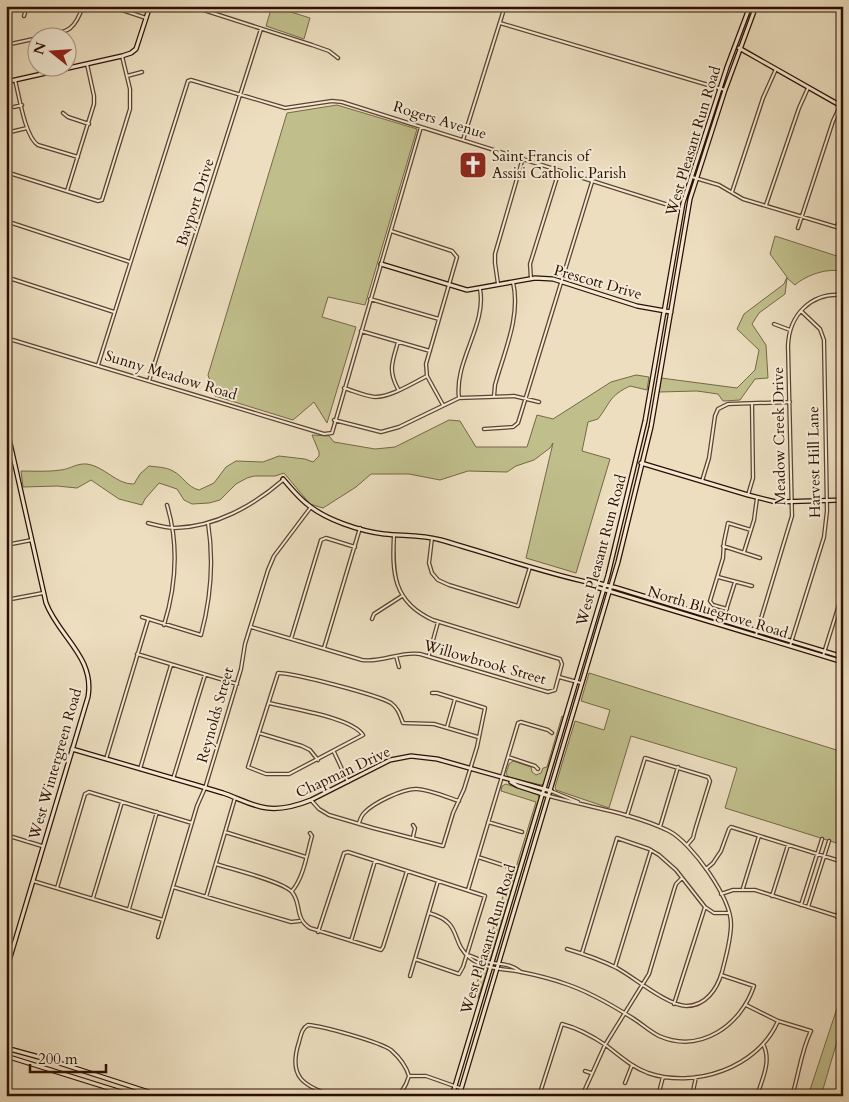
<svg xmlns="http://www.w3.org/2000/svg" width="849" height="1102" viewBox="0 0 849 1102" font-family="Cardo,serif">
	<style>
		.green { fill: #c0bf8c; stroke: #766746 }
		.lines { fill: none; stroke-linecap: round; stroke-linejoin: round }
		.street-casing { stroke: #5d4330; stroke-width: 4.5 }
		.secondary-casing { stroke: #2d0f00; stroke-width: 5.5 }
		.street { stroke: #f3ead5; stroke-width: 2 }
		.secondary { stroke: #f3ead5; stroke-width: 3 }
		.labels { text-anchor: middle; stroke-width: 4; stroke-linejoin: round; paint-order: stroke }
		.street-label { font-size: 15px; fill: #2d0f00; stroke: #f3ead5 }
		.poi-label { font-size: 15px; fill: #2d0f00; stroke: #f3ead5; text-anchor: start }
	</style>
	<rect width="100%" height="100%" fill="#ecdebf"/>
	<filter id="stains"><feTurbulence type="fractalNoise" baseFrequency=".004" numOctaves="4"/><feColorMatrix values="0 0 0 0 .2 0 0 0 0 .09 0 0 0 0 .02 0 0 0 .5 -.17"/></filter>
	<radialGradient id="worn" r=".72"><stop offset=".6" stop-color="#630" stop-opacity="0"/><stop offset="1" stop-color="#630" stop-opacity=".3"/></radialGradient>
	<path class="green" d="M272 6 310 18 304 39 266 26Z
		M337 105 417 129 365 305 328 297 322 317 356 327 327 423 314 402 293 420 215 396 208 375 287 113Z
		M775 236 843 258V272C829 267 806 275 795 285L787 278 785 294 759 313 752 324 766 345 768 378 755 379 740 400 723 401 718 394 697 391 659 392 661 378 737 388 755 370 759 350 737 329 744 314 784 284 787 277 770 254Z
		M636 375 649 377 647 390 630 386C609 396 611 402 598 419L588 422 582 451 610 459 576 573 526 558 553 443 550 448 534 460 516 466 507 472 468 471 440 480 409 474H371L356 487 323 508 310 504 284 473 275 476H254L247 478 236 484 220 500 209 503 192 504 184 500 177 489 159 483 145 499 142 505 119 499 91 480 77 488 57 486 23 487 21 471C34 471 48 472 61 470 70 469 77 463 87 464 104 466 117 485 134 484L140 474 149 466C157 467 166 467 173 471 183 476 187 487 199 490L214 483 226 467 236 461 263 462 279 456 305 459 313 462 319 456V452L312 435 329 436 334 442 375 449 395 447 449 420 460 421 476 447H527L537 415 553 419 611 382Z
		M589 673 843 752V845L725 808 737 768 631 736 609 808 556 790 555 787 575 721 604 730 610 710 581 701Z
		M562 716 564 717 544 784 541 785 508 777 506 773 509 764 513 761 531 767 532 772 536 775 541 773 543 768 547 767Z
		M506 784 538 795 539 798 490 960 485 958V956L506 886 510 887 536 802 501 791 502 786Z
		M482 966 488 968 478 998 473 997Z
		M843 990V1021L821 1096H808Z"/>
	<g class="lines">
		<defs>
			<path id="street" d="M110 6 146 18
				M191 6 312 45 329 51 338 58
				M336 6 338 9 342 6
				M24 16 27 6
				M500 23 725 90
				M38 38C65 31 73 35 83 6
				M6 45 38 38
				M127 76 142 72
				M15 80C19 95 25 137 38 145L78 157
				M14 107 22 105
				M63 113 68 117 89 124
				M6 133 27 128
				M463 140 505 6
				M6 172 98 201 102 200 130 109V89L122 56
				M692 177 719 185 743 199 843 229
				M67 191 94 104V96L87 64
				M732 192 763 98 776 69
				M766 205 799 108 808 88
				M6 221 130 262
				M837 227 843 208
				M798 228 833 121 840 106
				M391 231 452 251 457 257 426 364 427 376 443 405
				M6 277 114 312
				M531 279 530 264 559 171
				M498 284 495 263V254L523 158
				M370 299 439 319
				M774 324 790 330
				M361 331 430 351
				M6 338 324 434 332 433 421 127
				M398 342C392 363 388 370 398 389
				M98 365 188 81 191 80 285 108 332 101 342 102 681 209
				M149 381 261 29
				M344 388C354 391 364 396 375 397 391 397 413 383 427 376
				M494 396 495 385C504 352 521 317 513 282
				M459 398C454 361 487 325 480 289
				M334 420 381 432 399 427 459 398 514 396 539 402
				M484 429 513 427 518 423 592 182
				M702 481 709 458 715 416 718 409 728 404 790 402
				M748 495 753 478 752 404
				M148 523C156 525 166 528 175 528 215 527 253 506 283 480
				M432 538 429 563 432 573 438 580 449 585 518 606 530 567
				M6 545 32 540
				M723 546 760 558
				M744 552 754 520 757 498
				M718 577 752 586
				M6 600 43 593
				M727 609 713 605 710 601 723 558 724 542 728 523 751 530
				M6 614 9 600
				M142 617 201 635C211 598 214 561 208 523
				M372 619 374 614 402 596
				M723 620 735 582
				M164 625C176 586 179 545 167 505
				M251 627 362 660C382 663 400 651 420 654L548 692 555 690 562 664 560 659 433 620C393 602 392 573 394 535
				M756 635 792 516 788 346C789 315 811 292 843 295
				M291 639 321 540 326 538 355 547
				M790 646 824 537 827 511 824 340 820 329 801 311
				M324 648 360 528
				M137 654 237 684
				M429 655 438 622
				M396 656 399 667
				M823 656 843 592
				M559 677 581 683
				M269 703C291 709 351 717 363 735L289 774H266L248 767 278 673C294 673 378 695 391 703 398 708 400 715 403 723L434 724 478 737
				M447 727 455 699
				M259 733 302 746 310 750 318 760
				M334 752 348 782
				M508 757 535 766 538 769
				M106 759 148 620
				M140 769 171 665
				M173 779 205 675
				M551 791 578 802
				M549 796C589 807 632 813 669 831 692 843 731 898 731 924 731 940 726 956 722 972 717 989 706 1006 686 1006 667 1005 635 978 617 968 601 960 584 954 567 949
				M311 800 319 809 329 815 373 828 443 846 453 813 464 789 477 747 485 708 437 693H432
				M627 816 645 758 708 777 710 781 695 830 693 838 687 845
				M488 822 522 832
				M359 823C360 820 361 816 364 813 373 803 404 788 417 789 431 790 446 797 459 801
				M413 825 415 828 413 837
				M660 827 678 767
				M225 832 306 857
				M6 835 42 846
				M478 857 512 868
				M216 864C231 869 282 881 292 892 302 904 294 918 310 928L381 950 383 947 407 871
				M706 869 713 863 721 851 729 829 731 827 843 862
				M6 873 9 874 6 890
				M33 881 163 920
				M173 887 291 922 300 921
				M57 888 85 794 89 792 192 823
				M743 888 759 836
				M468 890 518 723 521 722 548 730 552 733
				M292 891C304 877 307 853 312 836L310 833
				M721 894 733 890H755L843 918
				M772 896 788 845
				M206 897 235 798
				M93 898 122 802
				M801 905 822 839
				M808 907 829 841
				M129 909 157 812
				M429 913C464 923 449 941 470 958 483 969 506 969 521 972 536 975 552 979 566 984 590 992 612 1005 634 1019 642 1024 649 1031 659 1036 701 1054 741 1025 754 986L721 975
				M837 917 843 899
				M318 932 344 853 348 852 485 896 463 967 459 974 415 959
				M158 937 197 806 205 788 241 669 245 644 268 570 274 556 311 507
				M351 941 375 861
				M582 953 617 838 649 849 659 855 676 870 705 907 714 913H729
				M467 955C473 956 477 959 483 961 496 965 510 962 521 972
				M615 967 651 850
				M410 976 438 881
				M674 1004 705 907
				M746 1005 778 1021 811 1031C801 1051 799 1074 792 1096
				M585 1071 591 1073
				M409 1076H426L460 1088
				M625 1083 632 1065
				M540 1094 547 1096
				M334 1096C302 1086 288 1076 299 1042 301 1035 302 1028 308 1025 323 1026 380 1042 391 1050 399 1057 406 1066 409 1076
				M399 1096 406 1084 409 1076
				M539 1096 562 1024C577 1028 594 1037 607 1046 620 1056 632 1067 648 1073 694 1089 758 1068 778 1021
				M582 1096 605 1045 649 974 674 890 676 884 682 878
				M658 1096 663 1077
				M692 1096 696 1077
				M757 1096C762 1079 772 1061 763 1044"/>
			<path id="secondary" d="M739 48 843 107
				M6 82 122 56 131 53 136 49 150 6
				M381 264 467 290 535 278 553 279 637 306 671 312
				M6 425 46 603C59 637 95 657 88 697L6 971
				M641 463 748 495 776 502 843 500
				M283 479C291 488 298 497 307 504 326 520 360 531 384 534 403 536 422 535 441 540 490 554 538 571 587 582L590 581 617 588 843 657
				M587 582 589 585 843 662
				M6 732 8 728
				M72 749C123 764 173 778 223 793 238 798 251 806 267 808 282 810 296 806 311 800L390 760 411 756 437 759 551 791
				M511 782 518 786 549 796
				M6 1048 50 1060 161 1096
				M6 1056 134 1096
				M452 1096 608 575 645 421 683 203 727 67 750 6
				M459 1096 618 562 651 427 690 199 725 90 756 6"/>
		</defs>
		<use href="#street" class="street-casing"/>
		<use href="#secondary" class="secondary-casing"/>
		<use href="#street" class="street"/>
		<use href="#secondary" class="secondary"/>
	</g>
	<defs>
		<symbol id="church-square" viewBox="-11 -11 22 22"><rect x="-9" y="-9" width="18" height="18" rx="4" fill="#8f2418" stroke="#f3ead5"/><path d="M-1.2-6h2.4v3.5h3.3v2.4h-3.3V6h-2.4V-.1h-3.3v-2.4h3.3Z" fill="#fff"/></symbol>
	</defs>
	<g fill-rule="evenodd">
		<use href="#church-square" x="457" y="149" width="32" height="32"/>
	</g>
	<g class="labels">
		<g class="street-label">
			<text transform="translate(440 120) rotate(17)" y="5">Rogers Avenue</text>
			<text transform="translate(693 141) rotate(-73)" y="5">West Pleasant Run Road</text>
			<text transform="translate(195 202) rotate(-72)" y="5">Bayport Drive</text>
			<text transform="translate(598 282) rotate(16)" y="5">Prescott Drive</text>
			<text transform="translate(171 375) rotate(17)" y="5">Sunny Meadow Road</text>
			<text transform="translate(779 436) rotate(-91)" y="5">Meadow Creek Drive</text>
			<text transform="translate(814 462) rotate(-91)" y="5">Harvest Hill Lane</text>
			<text transform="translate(601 550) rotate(-75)" y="5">West Pleasant Run Road</text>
			<text transform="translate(718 612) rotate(17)" y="5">North Bluegrove Road</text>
			<text transform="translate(485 662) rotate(16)" y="5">Willowbrook Street</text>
			<text transform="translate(215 715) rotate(-74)" y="5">Reynolds Street</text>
			<text transform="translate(55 764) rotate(-74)" y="5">West Wintergreen Road</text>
			<text transform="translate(343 772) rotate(-25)" y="5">Chapman Drive</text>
			<text transform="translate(488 939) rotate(-73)" y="5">West Pleasant Run Road</text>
		</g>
		<g class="poi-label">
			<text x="492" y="161">Saint Francis of<tspan x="492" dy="17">Assisi Catholic Parish</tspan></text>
		</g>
	</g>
	<rect width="849" height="1102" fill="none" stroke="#ecdebf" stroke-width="25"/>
	<rect x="8" y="8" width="834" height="1087" fill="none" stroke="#2d0f00" stroke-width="2.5"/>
	<rect x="12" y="12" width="824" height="1077" fill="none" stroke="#2d0f00"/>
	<g transform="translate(52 52) rotate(287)"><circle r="24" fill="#f3ead5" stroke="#a49280"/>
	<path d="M0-4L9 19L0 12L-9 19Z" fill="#8f2418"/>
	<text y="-8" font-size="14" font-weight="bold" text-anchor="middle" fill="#2d0f00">N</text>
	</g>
	<path d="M30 1064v8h76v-8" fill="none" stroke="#2d0f00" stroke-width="2.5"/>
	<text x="38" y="1064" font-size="15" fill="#2d0f00" stroke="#f3ead5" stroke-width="4" paint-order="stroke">200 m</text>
	<rect width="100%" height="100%" filter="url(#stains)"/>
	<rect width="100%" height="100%" fill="url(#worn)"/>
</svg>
